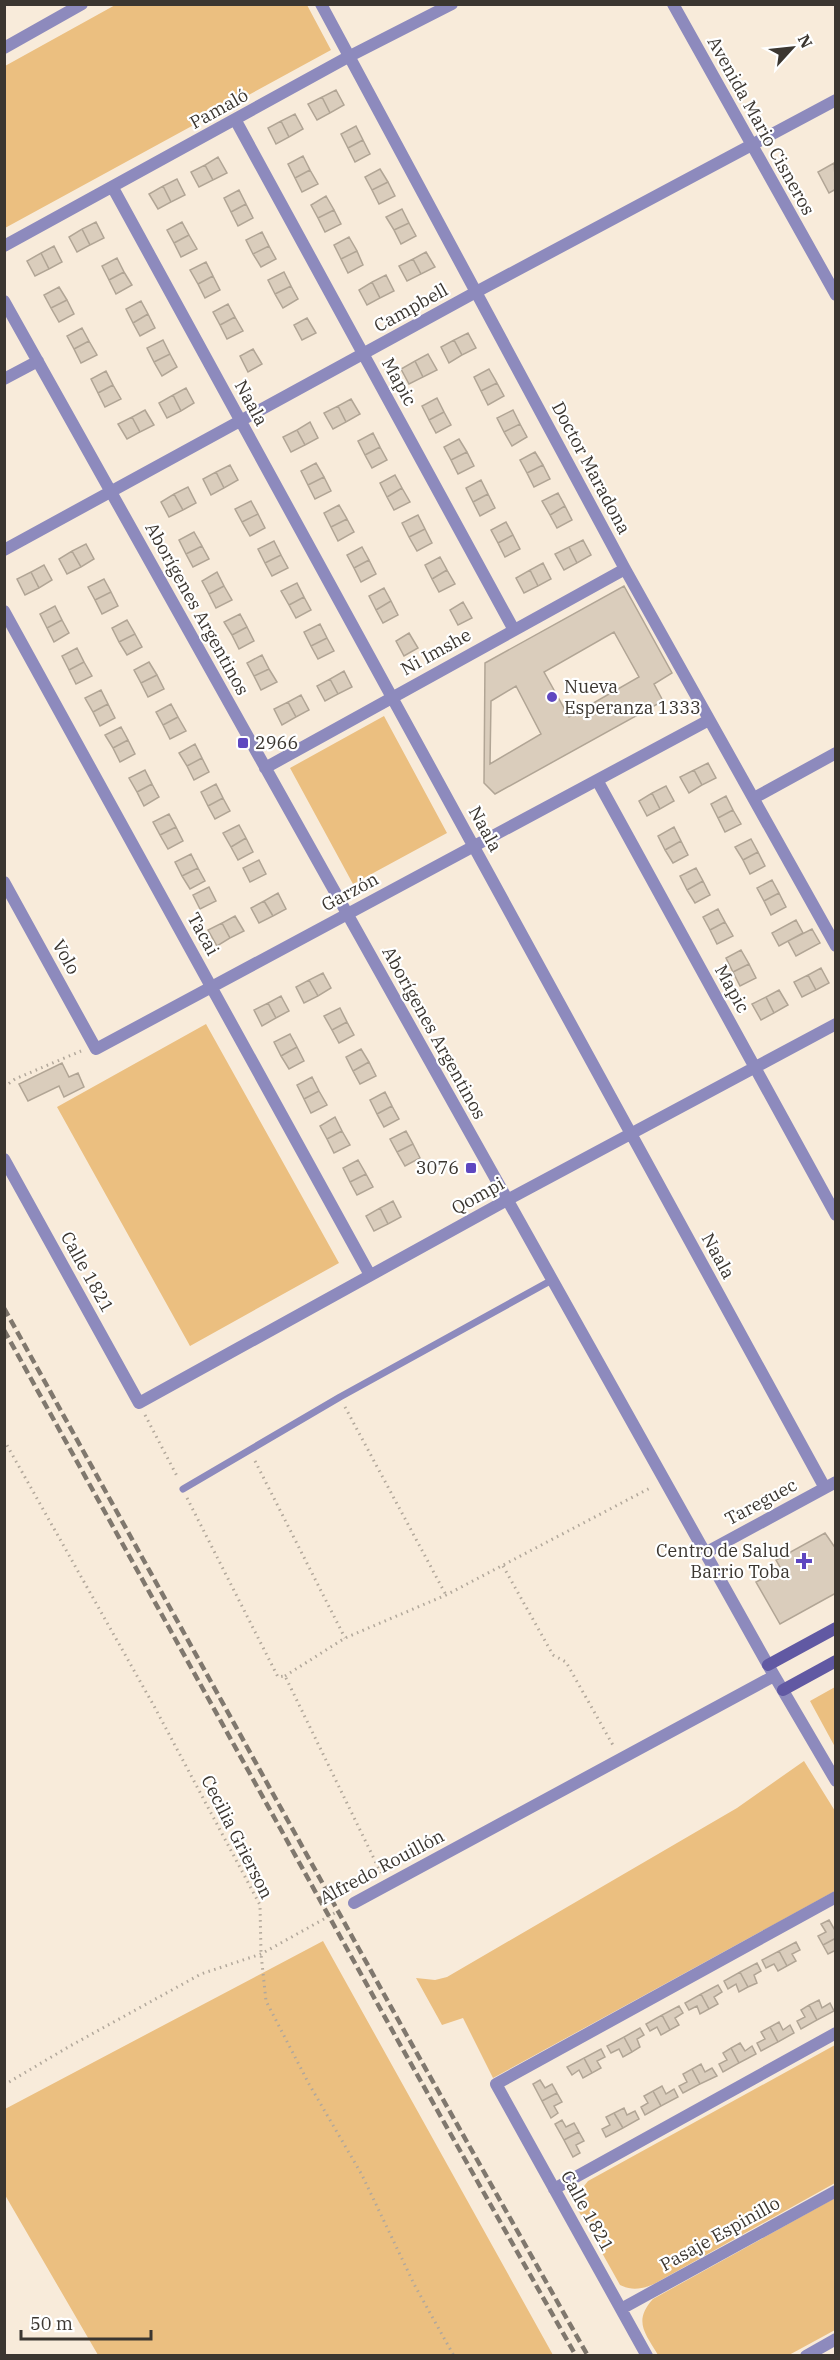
<svg xmlns="http://www.w3.org/2000/svg" width="840" height="2360" viewBox="0 0 840 2360" font-family="'IBM Plex Serif',serif">
	<style>
		.green { fill: #ebbf80 }
		.building { fill: #dacdbc; stroke: #b1a595; stroke-width: 1.5; fill-rule: evenodd }
		.lines { fill: none; stroke-linecap: round; stroke-linejoin: round }
		.path { stroke: #b2a89b; stroke-width: 3; stroke-dasharray: 1.5 4.5; stroke-linecap: butt }
		.lane { stroke: #8d8abd; stroke-width: 7 }
		.street { stroke: #8d8abd; stroke-width: 12 }
		.secondary { stroke: #6159a3; stroke-width: 12 }
		.rail { stroke: #80786e; stroke-width: 4.5; stroke-dasharray: 9 4.5; stroke-linecap: butt }
		.poi-dot { fill: #5e47c0; stroke: #fff; stroke-width: 2 }
		.labels { text-anchor: middle; stroke-width: 4.5; stroke-linejoin: round; paint-order: stroke }
		.street-label { font-size: 18px; fill: #3b3630; stroke: #fff }
		.poi-label { font-size: 18px; fill: #3b3630; stroke: #fff; text-anchor: start }
	</style>
	<rect width="100%" height="100%" fill="#f8ebda"/>
	<path class="green" d="M117 4 307 5 331 50 5 228V66Z
		M384 716 447 833 353 884 290 768Z
		M206 1024 339 1263 190 1346 57 1107Z
		M835 1687V1747L810 1701Z
		M804 1761 835 1811V1891L493 2078 463 2018 442 2025 416 1978 435 1980 447 1977 737 1808Z
		M323 1941 553 2355H98L5 2195V2109Z
		M835 2045V2183L654 2284C642 2289 632 2291 620 2285L578 2210C576 2197 580 2191 588 2181Z
		M835 2198V2330L789 2355H658C645 2333 633 2321 653 2299Z"/>
	<path class="building" d="M336 90 344 105 330 113 322 97Z
		M322 97 330 113 317 120 308 104Z
		M295 114 303 129 289 137 281 121Z
		M281 121 289 137 276 144 268 128Z
		M356 126 363 140 348 148 341 134Z
		M363 140 370 154 355 162 348 148Z
		M303 156 310 170 295 178 288 164Z
		M218 157 227 173 213 180 205 165Z
		M834 163 836 189 829 193 818 172Z
		M205 165 213 180 199 187 191 172Z
		M380 169 388 182 372 190 365 177Z
		M310 170 318 184 302 192 295 178Z
		M177 179 185 195 171 202 163 186Z
		M388 182 395 196 379 204 372 190Z
		M163 186 171 202 158 209 149 194Z
		M239 190 246 204 231 212 224 198Z
		M326 196 334 210 318 218 311 205Z
		M246 204 253 218 238 226 231 212Z
		M402 209 409 223 394 230 386 217Z
		M334 210 341 224 325 232 318 218Z
		M96 222 104 238 90 245 82 229Z
		M182 222 189 235 174 243 167 230Z
		M409 223 416 236 401 244 394 230Z
		M82 229 90 245 77 252 69 237Z
		M262 232 269 246 253 254 246 240Z
		M189 235 197 249 181 257 174 243Z
		M349 237 357 251 341 259 334 245Z
		M54 246 62 262 49 269 41 253Z
		M269 246 276 259 261 267 253 254Z
		M357 251 363 265 348 273 341 259Z
		M426 252 435 267 421 274 413 259Z
		M41 253 49 269 35 276 27 261Z
		M117 258 124 272 109 280 102 266Z
		M413 259 421 274 407 281 399 266Z
		M206 262 213 276 198 284 190 270Z
		M124 272 132 285 116 294 109 280Z
		M284 272 291 286 275 294 268 280Z
		M386 275 394 291 380 298 372 282Z
		M213 276 220 290 205 298 198 284Z
		M372 282 380 298 367 305 359 290Z
		M291 286 298 299 283 308 275 294Z
		M59 287 67 300 51 308 44 295Z
		M67 300 74 314 59 322 51 308Z
		M141 301 148 314 133 323 126 309Z
		M228 304 235 317 220 325 213 312Z
		M148 314 155 328 140 336 133 323Z
		M235 317 243 331 227 339 220 325Z
		M307 318 316 333 302 340 294 325Z
		M82 328 89 341 74 349 67 336Z
		M468 333 476 348 462 355 454 340Z
		M163 340 170 354 154 362 147 348Z
		M454 340 462 355 449 363 441 347Z
		M89 341 97 355 81 363 74 349Z
		M253 349 262 364 248 372 240 356Z
		M170 354 177 367 162 376 154 362Z
		M428 354 437 370 423 377 415 361Z
		M415 361 423 377 409 384 401 369Z
		M489 369 497 383 481 391 474 377Z
		M106 371 113 385 98 393 91 379Z
		M497 383 504 396 488 405 481 391Z
		M113 385 121 399 105 407 98 393Z
		M186 388 194 403 181 411 173 395Z
		M173 395 181 411 167 418 159 403Z
		M437 398 444 412 429 420 422 406Z
		M351 399 360 414 346 422 338 406Z
		M338 406 346 422 333 429 324 413Z
		M145 410 154 425 140 432 132 417Z
		M513 410 520 424 504 432 497 418Z
		M444 412 451 425 436 433 429 420Z
		M132 417 140 432 127 439 118 424Z
		M310 422 318 438 305 445 297 430Z
		M520 424 527 437 512 446 504 432Z
		M297 430 305 445 291 452 283 437Z
		M373 433 380 447 365 455 358 441Z
		M459 439 467 452 451 460 444 447Z
		M380 447 387 460 372 468 365 455Z
		M467 452 474 466 458 474 451 460Z
		M535 452 543 465 527 473 520 460Z
		M316 463 324 477 308 485 301 471Z
		M230 465 238 480 224 488 216 472Z
		M543 465 550 479 534 487 527 473Z
		M216 472 224 488 211 495 203 479Z
		M395 475 402 488 387 497 380 483Z
		M324 477 331 491 315 499 308 485Z
		M481 480 488 494 473 502 466 488Z
		M188 487 196 503 183 510 174 494Z
		M402 488 410 502 394 510 387 497Z
		M558 493 565 506 550 515 542 501Z
		M174 494 183 510 169 517 161 502Z
		M488 494 495 508 480 516 473 502Z
		M251 501 258 514 242 522 235 509Z
		M339 505 347 519 331 527 324 513Z
		M565 506 572 520 557 528 550 515Z
		M258 514 265 528 250 536 242 522Z
		M418 515 425 529 409 537 402 523Z
		M347 519 354 532 338 541 331 527Z
		M506 522 513 535 498 543 491 530Z
		M425 529 432 543 417 551 409 537Z
		M194 532 202 546 186 554 179 540Z
		M513 535 520 549 505 557 498 543Z
		M583 540 591 555 577 563 569 547Z
		M274 541 281 555 265 563 258 549Z
		M86 544 94 559 81 567 72 551Z
		M202 546 209 559 193 567 186 554Z
		M362 547 369 560 354 568 347 555Z
		M569 547 577 563 564 570 555 554Z
		M72 551 81 567 67 574 59 559Z
		M281 555 288 568 272 576 265 563Z
		M440 557 447 570 432 579 425 565Z
		M369 560 376 574 361 582 354 568Z
		M543 563 551 579 538 586 530 570Z
		M44 565 52 580 39 588 31 572Z
		M447 570 455 584 439 592 432 579Z
		M530 570 538 586 524 593 516 578Z
		M31 572 39 588 25 595 17 579Z
		M217 572 224 586 209 594 202 581Z
		M104 579 111 592 95 600 88 587Z
		M297 583 304 597 289 605 281 591Z
		M224 586 232 600 216 608 209 594Z
		M624 586 672 673 654 684 663 701 495 794 484 783 485 663ZM614 632 639 677 569 717 544 672ZM516 686 541 734 490 764 491 701Z
		M384 588 391 601 376 610 369 596Z
		M111 592 118 606 102 614 95 600Z
		M304 597 311 610 296 618 289 605Z
		M391 601 398 615 383 623 376 610Z
		M463 602 472 618 458 625 450 610Z
		M55 606 62 620 47 628 40 614Z
		M240 614 247 627 232 635 224 622Z
		M62 620 69 633 54 642 47 628Z
		M127 620 135 634 119 642 112 628Z
		M320 624 327 638 311 646 304 632Z
		M247 627 254 641 239 649 232 635Z
		M409 633 418 648 404 656 396 641Z
		M135 634 142 647 127 655 119 642Z
		M327 638 334 651 318 659 311 646Z
		M77 648 84 662 69 670 62 656Z
		M262 655 269 669 254 676 247 663Z
		M84 662 92 676 76 684 69 670Z
		M149 662 157 675 141 683 134 670Z
		M269 669 277 682 261 690 254 676Z
		M344 671 352 687 338 694 330 679Z
		M157 675 164 689 148 697 141 683Z
		M330 679 338 694 325 701 317 686Z
		M101 690 108 704 93 712 85 698Z
		M301 695 309 710 296 717 288 702Z
		M288 702 296 717 282 725 274 709Z
		M108 704 115 718 100 726 93 712Z
		M171 704 178 717 163 725 156 712Z
		M178 717 186 731 170 739 163 725Z
		M121 727 128 740 113 748 105 735Z
		M128 740 135 754 120 762 113 748Z
		M195 744 202 758 187 766 179 753Z
		M202 758 209 772 194 780 187 766Z
		M708 763 716 778 702 785 694 770Z
		M145 770 152 784 137 792 129 778Z
		M694 770 702 785 689 793 680 777Z
		M152 784 159 797 144 806 137 792Z
		M216 784 223 798 208 806 201 792Z
		M666 786 674 801 660 809 652 793Z
		M652 793 660 809 647 816 639 801Z
		M726 796 733 810 718 818 711 804Z
		M223 798 230 811 215 819 208 806Z
		M733 810 741 824 725 832 718 818Z
		M169 814 176 827 160 835 153 822Z
		M239 825 246 838 231 847 223 833Z
		M176 827 183 841 168 849 160 835Z
		M674 827 681 841 665 850 658 836Z
		M246 838 253 852 238 860 231 847Z
		M751 839 758 852 743 860 735 847Z
		M681 841 688 855 673 863 665 850Z
		M758 852 765 866 750 874 743 860Z
		M191 854 198 868 182 876 175 862Z
		M259 860 266 874 250 882 243 868Z
		M198 868 205 881 190 889 182 876Z
		M696 868 703 881 687 890 680 876Z
		M772 880 779 893 764 901 757 888Z
		M703 881 710 895 695 903 687 890Z
		M209 887 216 901 200 909 193 895Z
		M278 893 286 909 273 916 264 901Z
		M779 893 786 907 771 915 764 901Z
		M264 901 273 916 259 923 251 908Z
		M718 909 725 922 710 930 703 917Z
		M235 916 244 931 230 938 222 923Z
		M796 920 803 933 779 946 772 933Z
		M725 922 733 936 717 944 710 930Z
		M222 923 230 938 217 946 208 930Z
		M812 929 820 943 796 956 788 941Z
		M741 950 749 964 733 972 726 958Z
		M749 964 756 978 740 986 733 972Z
		M821 968 829 983 816 990 808 975Z
		M323 973 331 988 318 996 309 980Z
		M808 975 816 990 802 997 794 982Z
		M309 980 318 996 304 1003 296 987Z
		M779 990 788 1005 774 1013 766 997Z
		M281 996 289 1011 276 1018 268 1003Z
		M766 997 774 1013 761 1020 752 1004Z
		M268 1003 276 1018 262 1026 254 1010Z
		M340 1008 347 1022 332 1030 324 1016Z
		M347 1022 354 1035 339 1043 332 1030Z
		M290 1034 297 1047 281 1056 274 1042Z
		M297 1047 304 1061 289 1069 281 1056Z
		M361 1049 369 1062 353 1071 346 1057Z
		M369 1062 376 1076 360 1084 353 1071Z
		M62 1063 69 1077 78 1073 84 1087 64 1097 59 1086 28 1101 19 1084Z
		M312 1077 319 1091 304 1099 297 1085Z
		M319 1091 327 1105 311 1113 304 1099Z
		M385 1092 392 1106 377 1114 370 1100Z
		M392 1106 399 1119 384 1127 377 1114Z
		M335 1117 342 1131 327 1139 320 1126Z
		M342 1131 350 1145 334 1153 327 1139Z
		M406 1131 413 1144 397 1152 390 1139Z
		M413 1144 420 1158 405 1166 397 1152Z
		M358 1160 366 1174 350 1182 343 1168Z
		M366 1174 373 1187 357 1195 350 1182Z
		M393 1201 401 1217 388 1224 380 1208Z
		M380 1208 388 1224 374 1231 366 1216Z
		M825 1533 836 1549V1593L780 1624 756 1582 781 1569 776 1560Z
		M829 1920 836 1932V1938L823 1945 818 1936 826 1932 821 1924Z
		M836 1938V1950L828 1954 823 1945Z
		M796 1942 800 1950 792 1954 796 1961 787 1966 779 1951Z
		M779 1951 787 1966 778 1971 774 1964 766 1968 762 1960Z
		M757 1963 761 1971 754 1975 757 1983 748 1987 740 1972Z
		M740 1972 748 1987 739 1992 736 1984 728 1989 724 1981Z
		M718 1985 722 1992 714 1997 718 2004 709 2009 701 1994Z
		M701 1994 709 2009 700 2014 697 2006 689 2010 685 2003Z
		M819 2000 822 2008 830 2003 834 2011 817 2020 809 2005Z
		M809 2005 817 2020 801 2029 797 2021 805 2017 801 2010Z
		M679 2006 683 2013 675 2018 679 2025 670 2030 662 2015Z
		M662 2015 670 2030 661 2035 657 2027 650 2031 646 2024Z
		M779 2022 783 2030 790 2025 794 2033 778 2042 770 2027Z
		M770 2027 778 2042 761 2051 757 2043 765 2039 761 2032Z
		M640 2028 644 2035 637 2039 640 2047 632 2052 624 2037Z
		M624 2037 632 2052 623 2057 619 2049 611 2053 607 2046Z
		M740 2043 745 2051 752 2046 756 2054 739 2063 731 2048Z
		M731 2048 739 2063 723 2072 719 2064 727 2060 723 2053Z
		M601 2049 605 2057 597 2061 601 2068 592 2073 584 2058Z
		M584 2058 592 2073 583 2078 579 2070 572 2075 567 2067Z
		M701 2064 705 2072 712 2068 717 2076 700 2084 692 2069Z
		M692 2069 700 2084 683 2093 679 2086 687 2082 683 2074Z
		M540 2080 545 2088 552 2084 557 2093 542 2101 533 2084Z
		M662 2086 666 2094 674 2089 678 2097 661 2106 653 2091Z
		M653 2091 661 2106 645 2115 641 2107 648 2103 644 2096Z
		M557 2093 562 2102 554 2106 558 2113 551 2118 542 2101Z
		M624 2108 627 2115 635 2111 639 2119 623 2128 614 2113Z
		M614 2113 623 2128 606 2137 602 2129 610 2125 606 2117Z
		M562 2120 566 2127 574 2123 579 2132 564 2140 555 2124Z
		M579 2132 584 2141 576 2145 580 2153 573 2157 564 2140Z"/>
	<g class="lines">
		<path class="path" d="M4 1087 15 1079 81 1051
			M345 1407 446 1595
			M145 1415 178 1478
			M4 1440 154 1706 260 1905 261 1954 266 2001 309 2084 362 2175 414 2284 454 2356
			M255 1461 345 1638
			M187 1498 278 1677 285 1676 381 1873
			M503 1566 553 1655 566 1662 614 1747
			M285 1676 345 1638 446 1595 652 1487
			M4 2085 70 2046 201 1974 261 1954 342 1909"/>
		<path class="lane" d="M183 1489 340 1397 552 1280"/>
		<path class="street" d="M321 4 625 569 836 946
			M673 4 836 295
			M4 48 82 4
			M236 121 514 630
			M113 188 825 1488
			M4 246 348 57 452 4
			M4 301 768 1665 836 1781
			M4 379 38 361
			M4 550 476 292 836 100
			M4 611 370 1275
			M265 768 625 569
			M597 780 836 1215
			M754 798 836 753
			M4 882 96 1049 709 720
			M4 1159 139 1403 507 1200 836 1024
			M705 1553 836 1482
			M354 1903 774 1676
			M554 2189 836 2033
			M621 2309 836 2191
			M647 2356 496 2084 836 1897
			M806 2356 836 2339"/>
		<path class="secondary" d="M768 1665 836 1628
			M783 1690 836 1661"/>
		<path class="rail" d="M4 1308 406 2034 588 2356
			M4 1330 397 2039 576 2356"/>
	</g>
	<g class="poi-dot">
		<circle cx="552" cy="697" r="6"/>
		<rect x="237" y="737" width="12" height="12" rx="3"/>
		<rect x="465" y="1162" width="12" height="12" rx="3"/>
		<path d="M801 1552h6v6h6v6h-6v6h-6v-6h-6v-6h6z"/>
	</g>
	<g class="labels">
		<g class="street-label">
			<text transform="translate(219 109) rotate(-29)" y="6">Pamaló</text>
			<text transform="translate(761 126) rotate(61)" y="6">Avenida Mario Cisneros</text>
			<text transform="translate(411 308) rotate(-29)" y="6">Campbell</text>
			<text transform="translate(399 382) rotate(61)" y="6">Mapic</text>
			<text transform="translate(251 403) rotate(61)" y="6">Naala</text>
			<text transform="translate(591 468) rotate(62)" y="6">Doctor Maradona</text>
			<text transform="translate(197 609) rotate(61)" y="6">Aborígenes Argentinos</text>
			<text transform="translate(436 652) rotate(-29)" y="6">Ni Imshe</text>
			<text transform="translate(485 829) rotate(61)" y="6">Naala</text>
			<text transform="translate(350 892) rotate(-28)" y="6">Garzón</text>
			<text transform="translate(203 934) rotate(61)" y="6">Tacai</text>
			<text transform="translate(66 957) rotate(61)" y="6">Volo</text>
			<text transform="translate(732 989) rotate(61)" y="6">Mapic</text>
			<text transform="translate(434 1033) rotate(61)" y="6">Aborígenes Argentinos</text>
			<text transform="translate(478 1196) rotate(-29)" y="6">Qompi</text>
			<text transform="translate(718 1256) rotate(61)" y="6">Naala</text>
			<text transform="translate(87 1272) rotate(61)" y="6">Calle 1821</text>
			<text transform="translate(761 1502) rotate(-28)" y="6">Tareguec</text>
			<text transform="translate(237 1837) rotate(63)" y="6">Cecilia Grierson</text>
			<text transform="translate(382 1867) rotate(-28)" y="6">Alfredo Rouillón</text>
			<text transform="translate(587 2211) rotate(61)" y="6">Calle 1821</text>
			<text transform="translate(720 2234) rotate(-29)" y="6">Pasaje Espinillo</text>
		</g>
		<g class="poi-label">
			<text x="564" y="693">Nueva<tspan x="564" dy="21">Esperanza 1333</tspan></text>
			<text x="255" y="749">2966</text>
			<text x="459" y="1174" text-anchor="end">3076</text>
			<text x="790" y="1557" text-anchor="end">Centro de Salud<tspan x="790" dy="21">Barrio Toba</tspan></text>
		</g>
	</g>
	<rect width="840" height="2360" fill="none" stroke="#3b3630" stroke-width="12"/>
	<g transform="translate(792 48) rotate(63)" stroke="#ffffff" stroke-width="4.5" paint-order="stroke">
	<path d="M0-4.5L10 22L0 15L-10 22Z" fill="#3b3630"/>
	<text y="-9" font-size="16" font-weight="bold" text-anchor="middle" fill="#3b3630">N</text>
	</g>
	<path d="M21 2330v9h130v-9" fill="none" stroke="#3b3630" stroke-width="3"/>
	<text x="30" y="2330" font-size="18" fill="#3b3630" stroke="#ffffff" stroke-width="4.5" paint-order="stroke">50 m</text>
</svg>
